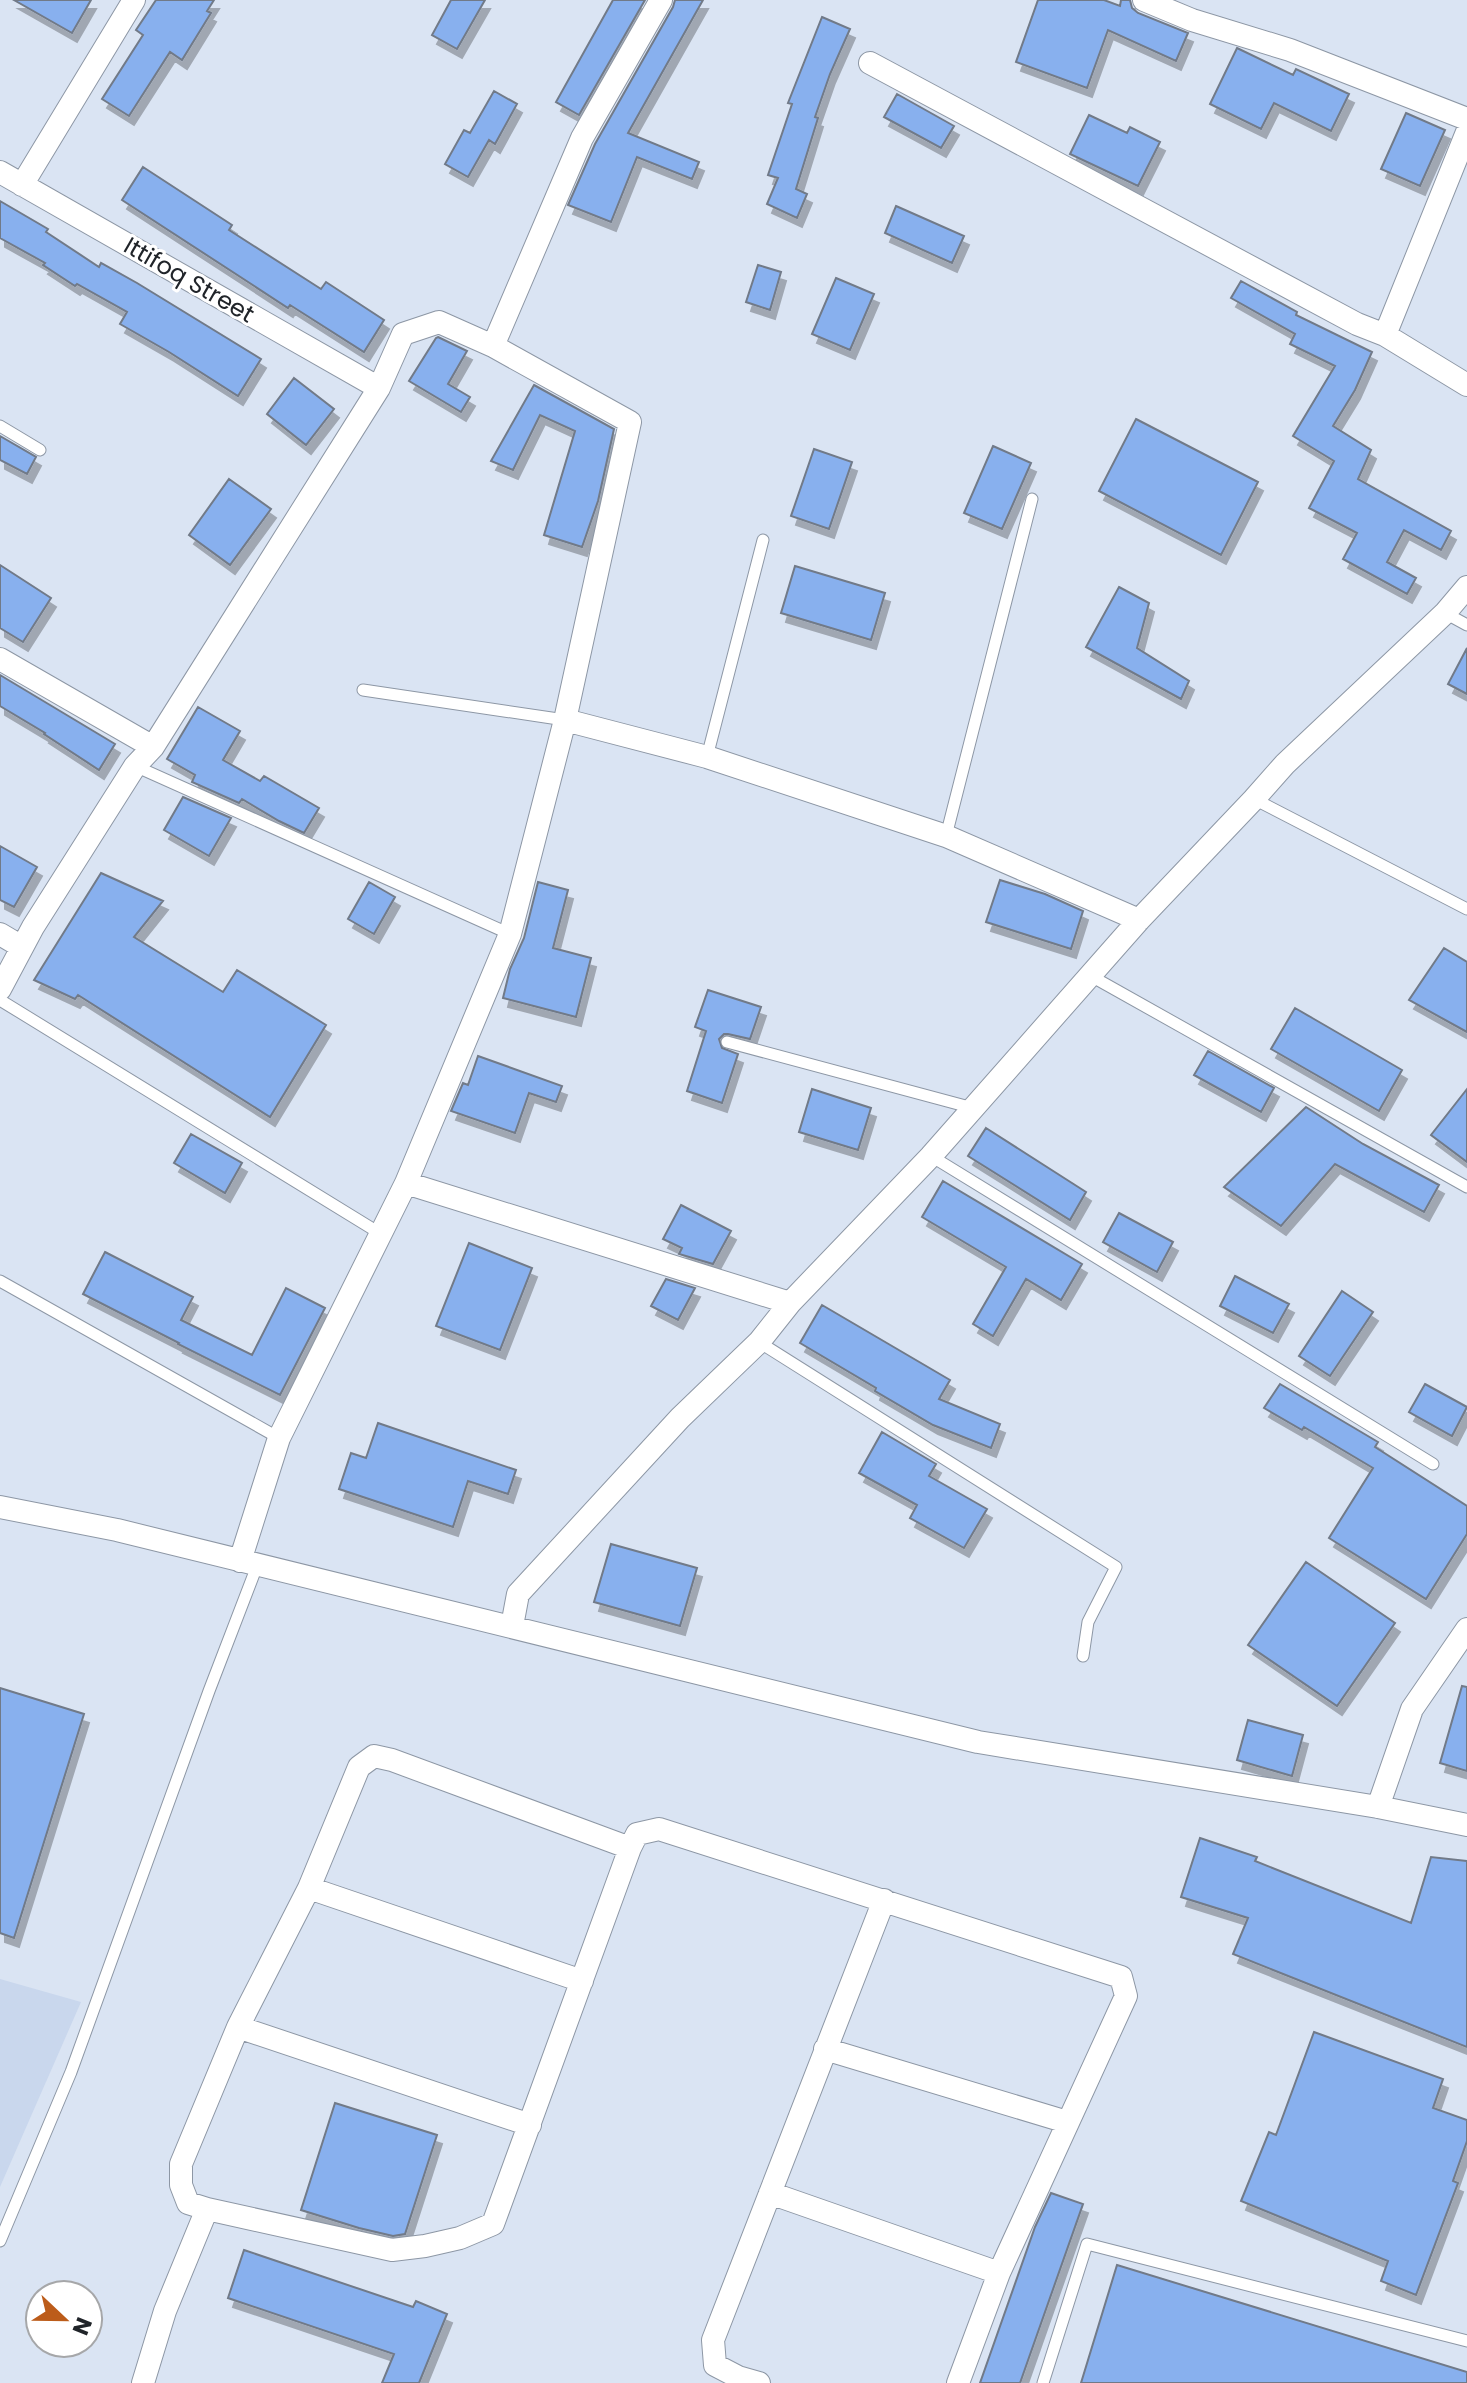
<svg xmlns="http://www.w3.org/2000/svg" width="1467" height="2383" viewBox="0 0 1467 2383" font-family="Poppins,sans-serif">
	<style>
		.built { fill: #c9d7ed }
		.building { fill: #88b0ee; stroke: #717a88; stroke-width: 2; filter: url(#shadow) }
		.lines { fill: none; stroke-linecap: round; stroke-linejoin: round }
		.lane-casing { stroke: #8d97a5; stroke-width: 13 }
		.street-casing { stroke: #8d97a5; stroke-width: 24 }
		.lane { stroke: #fff; stroke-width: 11 }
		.street { stroke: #fff; stroke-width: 22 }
		.labels { text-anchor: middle; stroke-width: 6; stroke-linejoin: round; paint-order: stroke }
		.street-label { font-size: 24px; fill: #202429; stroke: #fff }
	</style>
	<defs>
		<filter id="shadow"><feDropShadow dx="5" dy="9" stdDeviation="0" flood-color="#0004"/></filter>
	</defs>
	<rect width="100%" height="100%" fill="#dae4f3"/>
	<path class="built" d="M0 1979 81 2002 0 2187Z"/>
	<path class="building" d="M14 0H91L72 33Z
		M156 0H214L207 11 211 13 182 60 170 52 129 116 102 99 143 35 136 30Z
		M451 0H485L457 49 432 35Z
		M613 0H645L579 115 556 102Z
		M675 0H703L628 133 699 162 692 179 637 157 611 222 568 205 595 144 673 7Z
		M1038 0H1104L1120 6 1121 0H1130L1132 8 1138 13 1188 33 1176 61 1108 30 1087 88 1016 62Z
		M822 17 850 29 830 74 815 117 818 118 796 189 807 194 797 218 767 204 778 178 768 175 792 104 788 103Z
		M1237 48 1293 75 1296 69 1349 94 1331 131 1274 103 1261 129 1210 104Z
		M494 91 517 104 495 144 489 140 468 177 445 164 464 130 470 133Z
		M897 94 954 126 941 148 884 117Z
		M1406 113 1445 130 1420 186 1381 169Z
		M1089 115 1127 133 1130 127 1160 142 1138 186 1070 154Z
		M143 167 232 225 229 230 321 289 326 282 384 320 364 352 290 305 288 308 122 200Z
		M0 201 48 229 46 232 99 267 101 263 137 283 261 359 238 396 169 352 120 324 127 312 77 284 75 286 43 265 45 263 0 238Z
		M896 206 964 236 952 263 885 233Z
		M758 265 781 272 770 310 746 302Z
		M836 278 874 294 850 350 812 334Z
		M1241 281 1297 312 1296 315 1372 352 1355 390 1333 426 1371 450 1358 479 1451 531 1441 550 1404 530 1387 562 1416 578 1407 594 1343 559 1357 533 1309 508 1334 461 1293 436 1335 366 1290 344 1295 334 1231 298Z
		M438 337 467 351 448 384 470 397 461 412 409 381 436 338Z
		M294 378 334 409 306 445 267 414Z
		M534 385 614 429 598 501 582 547 544 535 575 431 540 415 513 470 491 461Z
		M1136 419 1258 482 1221 555 1099 491Z
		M0 436 36 457 27 474 0 460Z
		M993 446 1031 463 1002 529 964 513Z
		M814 449 852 462 829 529 791 516Z
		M229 479 271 509 230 565 189 535Z
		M0 565 51 598 23 642 0 628Z
		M795 566 885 593 871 640 781 613Z
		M1119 587 1149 603 1137 648 1189 681 1181 699 1086 647Z
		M1467 648V694L1448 684Z
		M0 675 115 744 99 770 44 734 45 733 0 706Z
		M198 707 240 731 223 760 260 781 264 776 319 808 304 833 279 821 242 799 239 803 192 782 195 775 167 759Z
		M183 797 231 818 209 856 164 830Z
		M0 846 37 867 14 907 0 900Z
		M101 873 163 901 134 937 223 992 237 970 326 1025 270 1117 78 995 75 999 34 980Z
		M1000 880 1045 894 1083 911 1071 949 986 922Z
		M369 882 395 897 374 934 348 919Z
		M538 882 568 890 553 948 591 958 576 1017 503 998 510 969 524 938Z
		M1444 948 1467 962V1032L1409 1000Z
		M708 990 761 1007 750 1039 728 1034H724L719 1039 722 1048 738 1054 722 1103 687 1091 706 1031 695 1027Z
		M1295 1008 1402 1070 1379 1111 1271 1049Z
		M1208 1051 1274 1088 1261 1112 1194 1075Z
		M478 1056 562 1086 556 1102 529 1093 515 1133 451 1111 463 1083 468 1085Z
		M812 1089 871 1108 858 1150 799 1132Z
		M1467 1089V1162L1431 1135Z
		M1306 1107 1363 1144 1439 1185 1424 1212 1335 1164 1281 1226 1224 1187Z
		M986 1128 1086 1192 1070 1220 968 1156Z
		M191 1134 242 1163 225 1193 174 1163Z
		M943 1181 1082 1264 1061 1300 1026 1279 993 1336 973 1324 1006 1267 922 1217Z
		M681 1205 731 1231 713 1264 679 1254 682 1248 663 1239Z
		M1119 1213 1173 1242 1157 1272 1103 1242Z
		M469 1243 532 1268 500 1350 436 1326Z
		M105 1252 193 1297 181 1320 252 1355 286 1288 325 1308 280 1395 178 1344 179 1343 83 1294Z
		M1235 1276 1289 1304 1273 1333 1220 1306Z
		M666 1279 695 1288 678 1320 651 1306Z
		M1342 1291 1373 1312 1330 1376 1299 1356Z
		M822 1305 950 1380 939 1399 1000 1424 991 1448 933 1425 875 1391 876 1388 800 1343Z
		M1280 1384 1378 1442 1375 1447 1467 1506V1534L1426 1599 1329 1538 1373 1468 1304 1427 1302 1430 1264 1408Z
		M1425 1384 1467 1407 1452 1436 1409 1412Z
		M378 1423 516 1470 508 1494 468 1481 453 1527 339 1489 351 1453 366 1458Z
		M882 1432 936 1464 929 1476 987 1509 964 1548 910 1518 917 1505 859 1473Z
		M611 1544 697 1568 680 1626 594 1602Z
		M1306 1562 1395 1623 1337 1706 1248 1645Z
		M1462 1686 1467 1687V1771L1440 1763Z
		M0 1688 84 1714 14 1938 0 1933Z
		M1248 1720 1303 1735 1292 1776 1237 1760Z
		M1200 1838 1257 1857 1255 1861 1411 1923 1431 1857 1467 1861V2047L1233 1954 1248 1918 1181 1897Z
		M1314 2032 1443 2079 1433 2108 1467 2120V2141L1453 2181 1458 2183 1416 2295 1381 2281 1388 2261 1241 2201 1269 2132 1276 2135Z
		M335 2103 437 2135 405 2234 393 2236 359 2228 301 2210Z
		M1051 2193 1083 2204 1020 2383H980L1035 2227Z
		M244 2250 413 2307 416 2301 447 2314 419 2383H382L394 2354 228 2298Z
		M1117 2265 1467 2372V2383H1081Z"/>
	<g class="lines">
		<defs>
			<path id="lane" d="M0 426 40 450
				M1445 613 1467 625
				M363 690 565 720
				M707 757 763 540
				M135 766 510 934
				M1254 799 1467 909
				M946 836 1032 499
				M1091 976 1467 1187
				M0 1000 381 1234
				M727 1042 973 1108
				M931 1156 1433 1464
				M0 1281 279 1438
				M759 1342 1116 1567 1088 1622 1083 1656
				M0 2241 71 2072 209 1691 257 1566
				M1043 2383 1087 2244 1467 2341"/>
			<path id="street" d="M1144 0 1192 20 1290 50 1467 119
				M870 63 1357 324 1385 335 1467 385
				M0 172 379 388
				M22 185 134 0
				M1385 335 1467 132
				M493 346 630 422 565 720 707 757 946 836 1139 920
				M0 659 153 747
				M0 934 22 947
				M0 989 33 927 135 766 153 747 379 388 403 334 439 322 493 346 582 138 661 0
				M406 1183 510 934 565 720
				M0 1507 117 1530 978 1742 1378 1807 1467 1825
				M240 1561 279 1438 406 1183 790 1303
				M512 1626 518 1594 680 1418 759 1342 790 1303 931 1156 1139 920 1254 799 1285 764 1445 613 1467 587
				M1378 1807 1412 1709 1467 1629
				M309 1888 582 1981
				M238 2027 530 2125
				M825 2049 1067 2122
				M770 2193 999 2273
				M207 2209 188 2203 181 2185V2164L238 2027 309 1888 359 1767 374 1756 392 1760 630 1848 637 1834 659 1829 1121 1977 1126 1996 999 2273 958 2383
				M143 2383 165 2311 207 2209 392 2250 425 2246 460 2238 493 2224 630 1848
				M759 2383 738 2377 715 2365 713 2340 884 1900"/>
		</defs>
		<use href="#lane" class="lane-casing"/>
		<use href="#street" class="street-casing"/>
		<use href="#lane" class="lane"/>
		<use href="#street" class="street"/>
	</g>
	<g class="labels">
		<g class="street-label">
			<text transform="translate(189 280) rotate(30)" y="8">Ittifoq Street</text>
		</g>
	</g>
	<g transform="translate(64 2319) rotate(112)"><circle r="38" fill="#ffffff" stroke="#a6a7a9" stroke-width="2"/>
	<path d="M0-6L14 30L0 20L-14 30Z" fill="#bc5c1a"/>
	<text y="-12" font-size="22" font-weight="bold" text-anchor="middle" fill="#202429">N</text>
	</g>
</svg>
